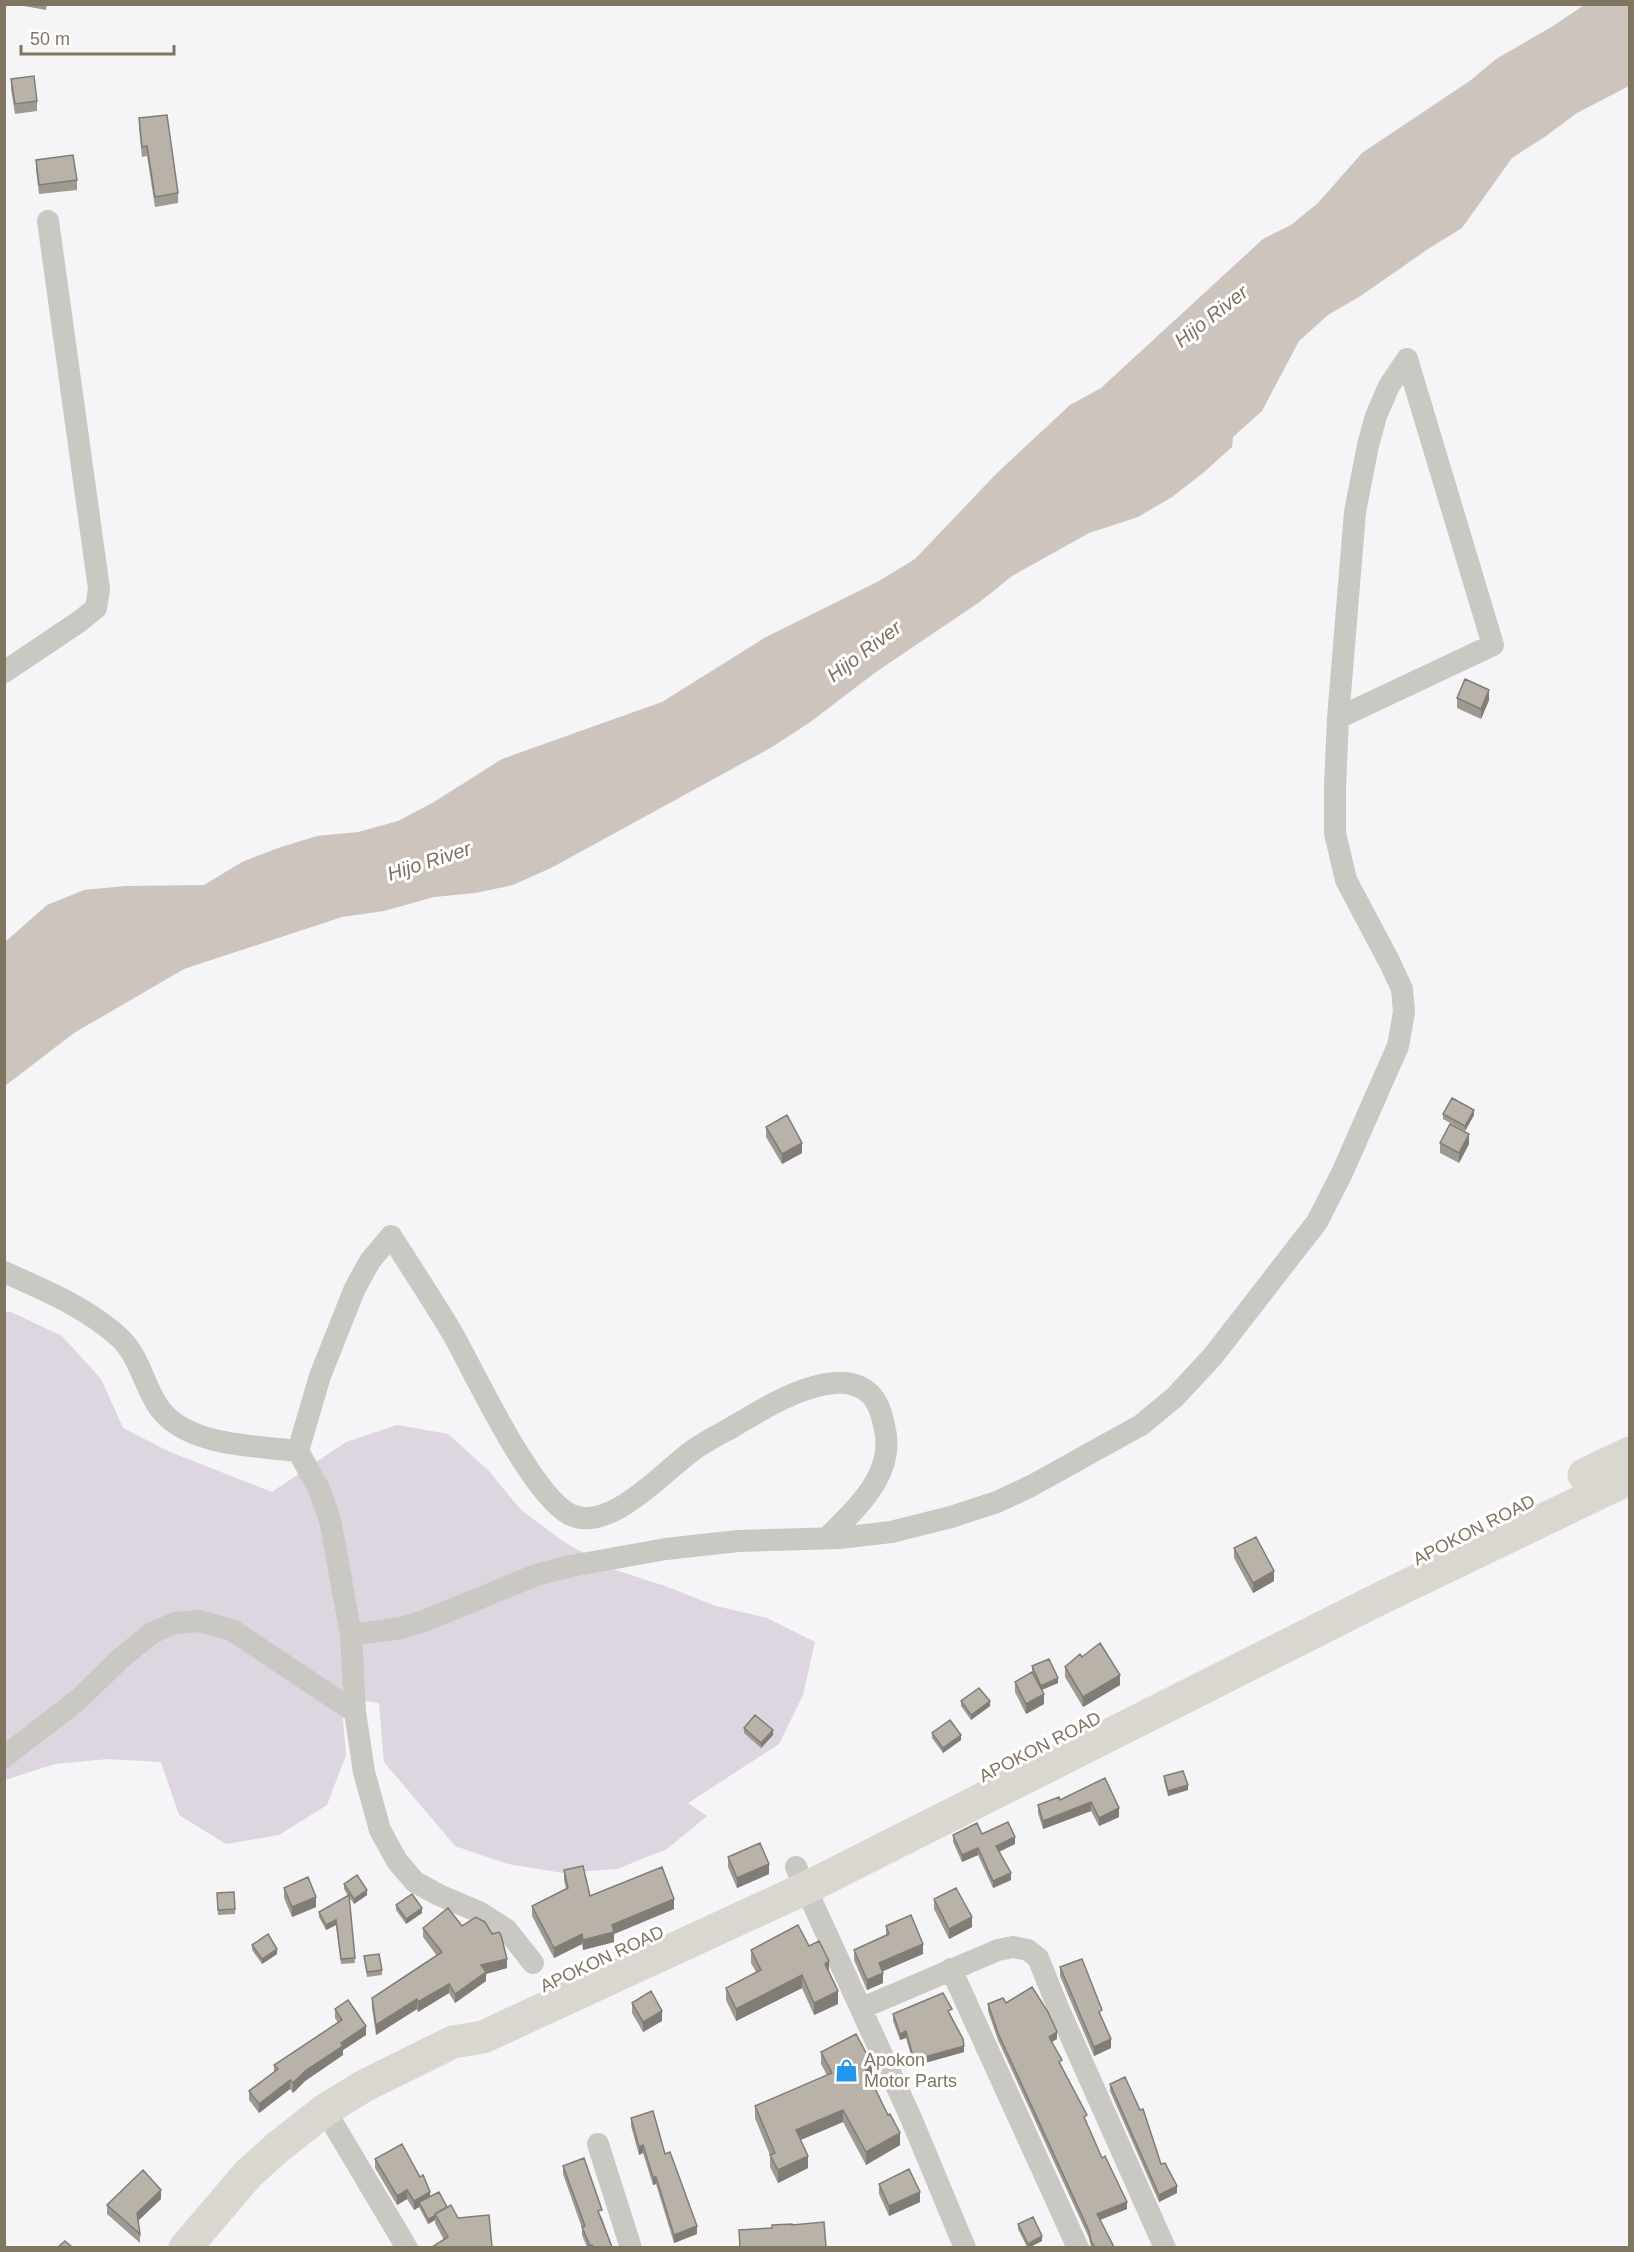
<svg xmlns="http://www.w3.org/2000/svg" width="1634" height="2252" viewBox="0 0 1634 2252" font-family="Helvetica,sans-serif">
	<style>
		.green { fill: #ddd5df }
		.water { fill: #cdc4bd }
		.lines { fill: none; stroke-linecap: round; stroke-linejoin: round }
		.street { stroke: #cac8c2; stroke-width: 22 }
		.highway { stroke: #dad6d0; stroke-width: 33 }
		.wall { fill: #9e9991 }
		.shaded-wall { fill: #817d76 }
		.building { fill: #b8b2a9; stroke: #817d76; stroke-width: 1.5 }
		.labels { text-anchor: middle; stroke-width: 6; stroke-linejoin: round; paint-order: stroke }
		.street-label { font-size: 18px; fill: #807561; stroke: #fff }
		.poi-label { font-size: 18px; fill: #807561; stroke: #fff; text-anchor: start }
		.water-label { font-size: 20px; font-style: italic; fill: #827061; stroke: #fff }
	</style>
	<rect width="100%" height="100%" fill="#f5f4f7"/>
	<path class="green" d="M5 1312H11L62 1336 101 1379 123 1428 170 1452 272 1492 346 1442 397 1425 448 1434 488 1470 521 1510 564 1542 612 1569 665 1586 716 1606 767 1618 815 1642 803 1695 779 1744 688 1803 707 1816 667 1849 617 1869 563 1873 508 1864 455 1846 384 1762 379 1703 341 1698 346 1755 327 1805 279 1835 226 1844 179 1815 161 1762 108 1759 55 1764 5 1780Z"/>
	<path class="water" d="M1584 5H1629V86L1577 113 1546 136 1512 158 1462 228 1428 249 1362 295 1328 315 1299 341 1262 411 1233 437 1232 447 1203 473 1172 497 1138 517 1089 533 1012 576 981 601 876 672 809 723 772 747 551 868 513 885 475 893 434 897 384 911 342 917 184 969 74 1033 5 1086V942L47 905 84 890 125 886 204 885 242 862 278 848 317 836 358 832 398 821 434 802 502 759 662 702 766 637 879 581 915 559 996 474 1070 405 1101 388 1263 239 1291 225 1318 203 1362 153 1471 80 1496 59 1553 26Z"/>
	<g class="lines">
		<path class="street" d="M4 672 80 621 96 608 99 589 48 221
			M1338 718 1493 645 1407 359
			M4 1272C44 1290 88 1308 120 1338 139 1356 144 1385 158 1406 184 1446 255 1446 298 1451
			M351 1635 401 1628 424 1621 536 1575 571 1566 666 1549 738 1541 839 1538 891 1532 951 1517 997 1502 1031 1486 1141 1425 1175 1397 1213 1356 1317 1222 1342 1173 1398 1046 1404 1012 1402 989 1390 963 1346 880 1335 833V787L1338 718 1355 512 1368 445 1376 416 1389 386 1407 359
			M4 1757 79 1699 121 1658 152 1633 175 1623 199 1621 232 1630 355 1712
			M796 1867 911 2118 965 2248
			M533 1963 507 1930 479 1912 439 1895 415 1882 397 1861 380 1830 364 1772 355 1712 351 1635 330 1520 319 1489 298 1451 320 1376 355 1288 370 1261 391 1236C412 1269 434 1302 454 1336 477 1378 531 1493 569 1514 608 1535 663 1472 692 1451 704 1442 718 1435 731 1428 762 1409 840 1359 872 1396 878 1403 882 1415 884 1425 897 1474 857 1507 826 1539
			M951 1969 1078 2248
			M862 2008 998 1950 1013 1947 1028 1950 1038 1958 1059 2010 1165 2248
			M325 2110 407 2248
			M598 2144 631 2248"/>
		<path class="highway" d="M1584 1475 1630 1453
			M185 2248 248 2174 278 2147 325 2110 364 2086 453 2042 483 2037 806 1888 1373 1602 1630 1478"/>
	</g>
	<path class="wall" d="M24 4H47L46 10 24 6Z
		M11 79 37 101V111L15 114 11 89Z
		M139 118 178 193V203L155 207 147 156 142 157 139 128Z
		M36 160 77 180V190L39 194 36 170Z
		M1457 698 1489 700 1481 719 1457 708Z
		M1443 1114 1474 1115 1465 1131 1443 1119Z
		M766 1127 802 1153 782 1164 766 1137Z
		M1440 1143 1469 1144 1459 1163 1440 1153Z
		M1234 1548 1274 1581 1253 1593 1234 1558Z
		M1082 1657 1120 1685 1083 1707 1065 1677V1667Z
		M1032 1666 1058 1683 1042 1690 1044 1704 1026 1714 1015 1692V1682L1037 1681 1032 1671Z
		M961 1701 990 1706 971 1720 961 1706Z
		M744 1728 773 1735 761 1748 744 1733Z
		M932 1733 961 1740 943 1753 932 1738Z
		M1164 1776 1188 1790 1168 1796 1164 1781Z
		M1105 1778 1119 1817 1099 1826 1091 1811 1043 1829 1038 1813V1805L1060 1800Z
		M982 1834 1015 1844 999 1852 1011 1880 993 1888 978 1855 962 1862 953 1842V1835Z
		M728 1857 769 1874 737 1888 728 1867Z
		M564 1870 590 1896 674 1909 614 1934V1942L583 1950 582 1944 554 1958 532 1916V1906L566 1889 564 1880Z
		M344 1884 367 1895 354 1904 349 1897 355 1963 341 1964 336 1925 326 1930 319 1917V1912L348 1896 344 1889Z
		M284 1888 316 1907 292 1917 284 1898Z
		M217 1893 235 1909V1914L218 1915Z
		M934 1899 972 1927 949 1939 934 1909Z
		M396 1905 422 1913 406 1924 396 1910Z
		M462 1926 507 1968 486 1974V1981L455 2003 449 1993 418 2012 417 2009 376 2035 372 2008V1998L437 1956 423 1937V1928Z
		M886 1926 923 1954 882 1971 883 1983 867 1990 854 1960V1950L886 1936Z
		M252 1945 277 1954 262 1964 252 1950Z
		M809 1946 829 1972 838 2004 814 2015 802 1988 736 2021 726 2000V1988L756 1972 751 1963V1950Z
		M364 1956 382 1970V1975L367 1977Z
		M1060 1967 1102 2019 1111 2048 1094 2056 1060 1976Z
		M632 2003 662 2021 643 2032 632 2013Z
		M1006 2003 1057 2039 1052 2042 1062 2067 1087 2122H1086L1102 2158 1127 2209 1100 2220 1114 2247H1091L1089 2238 998 2040 988 2011V2004Z
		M335 2009 366 2035 343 2050V2055L305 2081 293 2093 290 2089 259 2113 249 2100V2091L274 2072V2065L338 2023 335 2018Z
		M893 2014 952 2016H951L964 2052 914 2066 906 2038 900 2040 893 2021Z
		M821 2052 872 2076 870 2078 900 2145 866 2165 843 2122 800 2140 808 2168 778 2183 770 2167V2155L755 2118V2106L827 2075 821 2064Z
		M1110 2084 1161 2164 1177 2193 1159 2202 1110 2091Z
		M631 2118 665 2154 697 2234 674 2243 656 2184 653 2185 643 2153 639 2155 631 2126Z
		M375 2159 447 2207 458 2218 489 2215 444 2240 435 2223V2220L428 2224 419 2207 414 2210 407 2199 397 2205 375 2168Z
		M563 2166 602 2218 612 2247H587L582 2235V2228L563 2174Z
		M879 2184 920 2202 889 2216 879 2194Z
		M161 2199 138 2220 140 2234V2243L107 2214V2205Z
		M1018 2224 1042 2241 1030 2247H1027L1018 2229Z"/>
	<path class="shaded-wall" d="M1489 690V700L1481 719V709Z
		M1474 1110V1115L1465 1131V1126Z
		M1469 1134V1144L1459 1163V1153Z
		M802 1143V1153L782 1164V1154Z
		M1274 1571V1581L1253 1593V1583Z
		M1120 1675V1685L1083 1707V1697Z
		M1058 1678V1683L1041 1690V1686Z
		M1044 1694V1704L1026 1714V1704Z
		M990 1701V1706L971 1720V1715Z
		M773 1730V1735L761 1748V1743Z
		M961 1735V1740L943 1753V1748Z
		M1188 1785V1790L1168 1796V1791Z
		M1091 1802V1811L1043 1829V1821Z
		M1119 1808V1817L1099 1826V1818Z
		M1015 1837V1844L996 1853V1846Z
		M978 1848V1855L962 1862V1855Z
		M769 1864V1874L737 1888V1878Z
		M1011 1873V1880L993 1888V1881Z
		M367 1890V1895L354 1904V1899Z
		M316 1897V1907L292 1917V1907Z
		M674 1899V1909L614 1934V1942L583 1950V1940L612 1925Z
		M422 1908V1913L406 1924V1919Z
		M972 1917V1927L949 1939V1929Z
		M336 1920V1925L326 1930V1925Z
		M582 1934V1944L554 1958V1948Z
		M923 1944V1954L879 1973V1963Z
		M277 1949V1954L262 1964V1959Z
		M507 1959V1968L486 1974V1981L455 2003V1994L481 1965Z
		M829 1961V1974L825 1964Z
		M883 1973V1983L867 1990V1980Z
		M802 1975V1988L736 2021V2009Z
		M449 1984V1993L418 2012V2002Z
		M838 1991V2004L814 2015V2003Z
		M417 1999V2009L376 2035V2025Z
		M662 2011V2021L643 2032V2022Z
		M366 2026V2035L343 2050V2055L305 2081 293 2093V2083L305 2071 341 2043Z
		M906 2031V2038L900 2040V2034Z
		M1057 2032V2039L1049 2043V2037Z
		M1111 2039V2048L1094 2056V2047Z
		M964 2046V2052L914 2066V2060Z
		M872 2064V2076L865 2080V2068Z
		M290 2080V2089L259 2113V2104Z
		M843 2110V2122L796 2142V2130Z
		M900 2133V2145L866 2165V2152Z
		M643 2145V2153L639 2155V2147Z
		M808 2156V2168L778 2183V2170Z
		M653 2177H656V2184L653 2185Z
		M1177 2186V2193L1159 2202V2195Z
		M161 2190V2199L137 2222V2213Z
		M407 2190V2199L397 2205V2196Z
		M430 2192V2201L419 2202V2207L414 2210V2201Z
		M920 2192V2202L889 2216V2206Z
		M1127 2202V2209L1097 2221V2214Z
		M435 2216V2220L428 2224V2219Z
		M697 2226V2234L674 2243V2235Z
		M1042 2236V2241L1030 2247H1028V2244Z"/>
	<path class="building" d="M34 76 37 101 15 104 11 79Z
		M167 115 178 193 155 197 147 146 142 147 139 118Z
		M73 155 77 180 39 185 36 160Z
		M1465 679 1489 690 1481 709 1457 698Z
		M1452 1098 1474 1110 1465 1126 1443 1114Z
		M787 1115 802 1143 782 1154 766 1127Z
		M1450 1124 1469 1134 1459 1153 1440 1143Z
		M1256 1537 1274 1571 1253 1583 1234 1548Z
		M1100 1643 1120 1675 1083 1697 1065 1667 1080 1654 1082 1657Z
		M1049 1659 1058 1678 1041 1686 1032 1666Z
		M1032 1672 1044 1694 1026 1704 1015 1682Z
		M979 1688 990 1701 971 1715 961 1701Z
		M755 1715 773 1730 761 1743 744 1728Z
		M950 1720 961 1735 943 1748 932 1733Z
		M1183 1771 1188 1785 1168 1791 1164 1776Z
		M1105 1778 1119 1808 1099 1818 1091 1802 1043 1821 1038 1805 1059 1797 1060 1800Z
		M1008 1822 1015 1837 996 1846 1011 1873 993 1881 978 1848 962 1855 953 1835 977 1823 982 1834Z
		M760 1843 769 1864 737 1878 728 1857Z
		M583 1866 590 1896 662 1867 674 1899 612 1925 614 1932 583 1940 582 1934 554 1948 532 1906 568 1888 564 1870Z
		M357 1875 367 1890 354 1899 344 1884Z
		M308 1877 316 1897 292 1907 284 1888Z
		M956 1888 972 1917 949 1929 934 1899Z
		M234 1892 235 1909 218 1910 217 1893Z
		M412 1894 422 1908 406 1919 396 1905Z
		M349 1895 355 1958 341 1959 336 1920 326 1925 319 1912Z
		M448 1908 462 1926 476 1917 485 1922 492 1934 499 1932 501 1935 507 1959 481 1965 486 1972 455 1994 449 1984 418 2002 417 1999 376 2025 372 1998 442 1952 423 1928Z
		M911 1915 923 1944 879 1963 883 1973 867 1980 854 1950 889 1934 886 1926Z
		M798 1925 809 1946 819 1941 829 1961 825 1964 838 1991 814 2003 802 1975 736 2009 726 1988 761 1970 751 1950Z
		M268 1934 277 1949 262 1959 252 1945Z
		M379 1954 382 1970 367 1972 364 1956Z
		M1082 1959 1102 2010 1099 2012 1111 2039 1094 2047 1060 1967Z
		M1032 1987 1048 2012 1057 2032 1049 2037 1062 2060 1059 2062 1087 2115 1084 2117 1102 2158 1105 2156 1127 2202 1097 2214 1114 2247H1095L1091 2241 1089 2231 998 2033 988 2004 1003 1998 1006 2003Z
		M651 1991 662 2011 643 2022 632 2003Z
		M943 1993 952 2009 948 2011 963 2039 964 2046 914 2060 906 2031 900 2034 893 2014Z
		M348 2000 366 2026 341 2043 343 2046 305 2071 293 2083 290 2080 259 2104 249 2091 278 2069 274 2065 342 2020 335 2009Z
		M856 2034 872 2064 865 2068 888 2115 890 2114 900 2133 866 2152 843 2110 796 2130 808 2156 778 2170 770 2155 775 2153 755 2106 832 2073 821 2052Z
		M1125 2077 1140 2110 1143 2109 1161 2164 1165 2163 1177 2186 1159 2195 1110 2084Z
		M653 2111 665 2154 670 2152 697 2226 674 2235 656 2177H653L643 2145 639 2147 631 2118Z
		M402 2144 420 2177 423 2175 430 2192 414 2201 407 2190 397 2196 375 2159Z
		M584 2158 602 2210 598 2211 612 2247H593L592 2245 590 2246 582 2227 585 2226 563 2166Z
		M909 2169 920 2192 889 2206 879 2184Z
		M143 2170 161 2190 137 2213 140 2234 107 2205Z
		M439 2192 447 2207 435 2214V2216L428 2219 419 2202Z
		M451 2205 458 2218 489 2215 492 2247H432L448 2237 435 2214Z
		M1033 2217 1042 2236 1028 2244 1018 2224Z
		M824 2222 826 2247H740L739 2230 772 2228V2225L792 2224V2225Z
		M65 2241 72 2247H58Z"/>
	<defs>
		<symbol id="shop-bare" viewBox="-9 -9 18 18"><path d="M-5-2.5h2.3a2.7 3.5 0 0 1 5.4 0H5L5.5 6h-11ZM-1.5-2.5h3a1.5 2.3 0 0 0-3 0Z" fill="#2396e9" stroke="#fff" stroke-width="2.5" paint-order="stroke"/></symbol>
	</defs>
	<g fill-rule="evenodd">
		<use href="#shop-bare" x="830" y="2054" width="33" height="33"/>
	</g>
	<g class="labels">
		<g class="street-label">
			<text transform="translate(1474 1530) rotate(-27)" y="6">APOKON ROAD</text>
			<text transform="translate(1040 1747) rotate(-27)" y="6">APOKON ROAD</text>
			<text transform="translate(602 1959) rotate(-25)" y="6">APOKON ROAD</text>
		</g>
		<g class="poi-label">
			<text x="864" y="2066">Apokon<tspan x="864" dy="21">Motor Parts</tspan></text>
		</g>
		<g class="water-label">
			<text transform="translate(1211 316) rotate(-38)" y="7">Hijo River</text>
			<text transform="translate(864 651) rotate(-37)" y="7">Hijo River</text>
			<text transform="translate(429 861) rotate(-18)" y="7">Hijo River</text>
		</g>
	</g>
	<rect width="1634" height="2252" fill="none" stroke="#807561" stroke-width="12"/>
	<path d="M21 45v9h153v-9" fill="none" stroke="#807561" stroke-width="3"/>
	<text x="30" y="45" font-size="18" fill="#807561" stroke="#ffffff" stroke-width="4.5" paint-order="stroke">50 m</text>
</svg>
